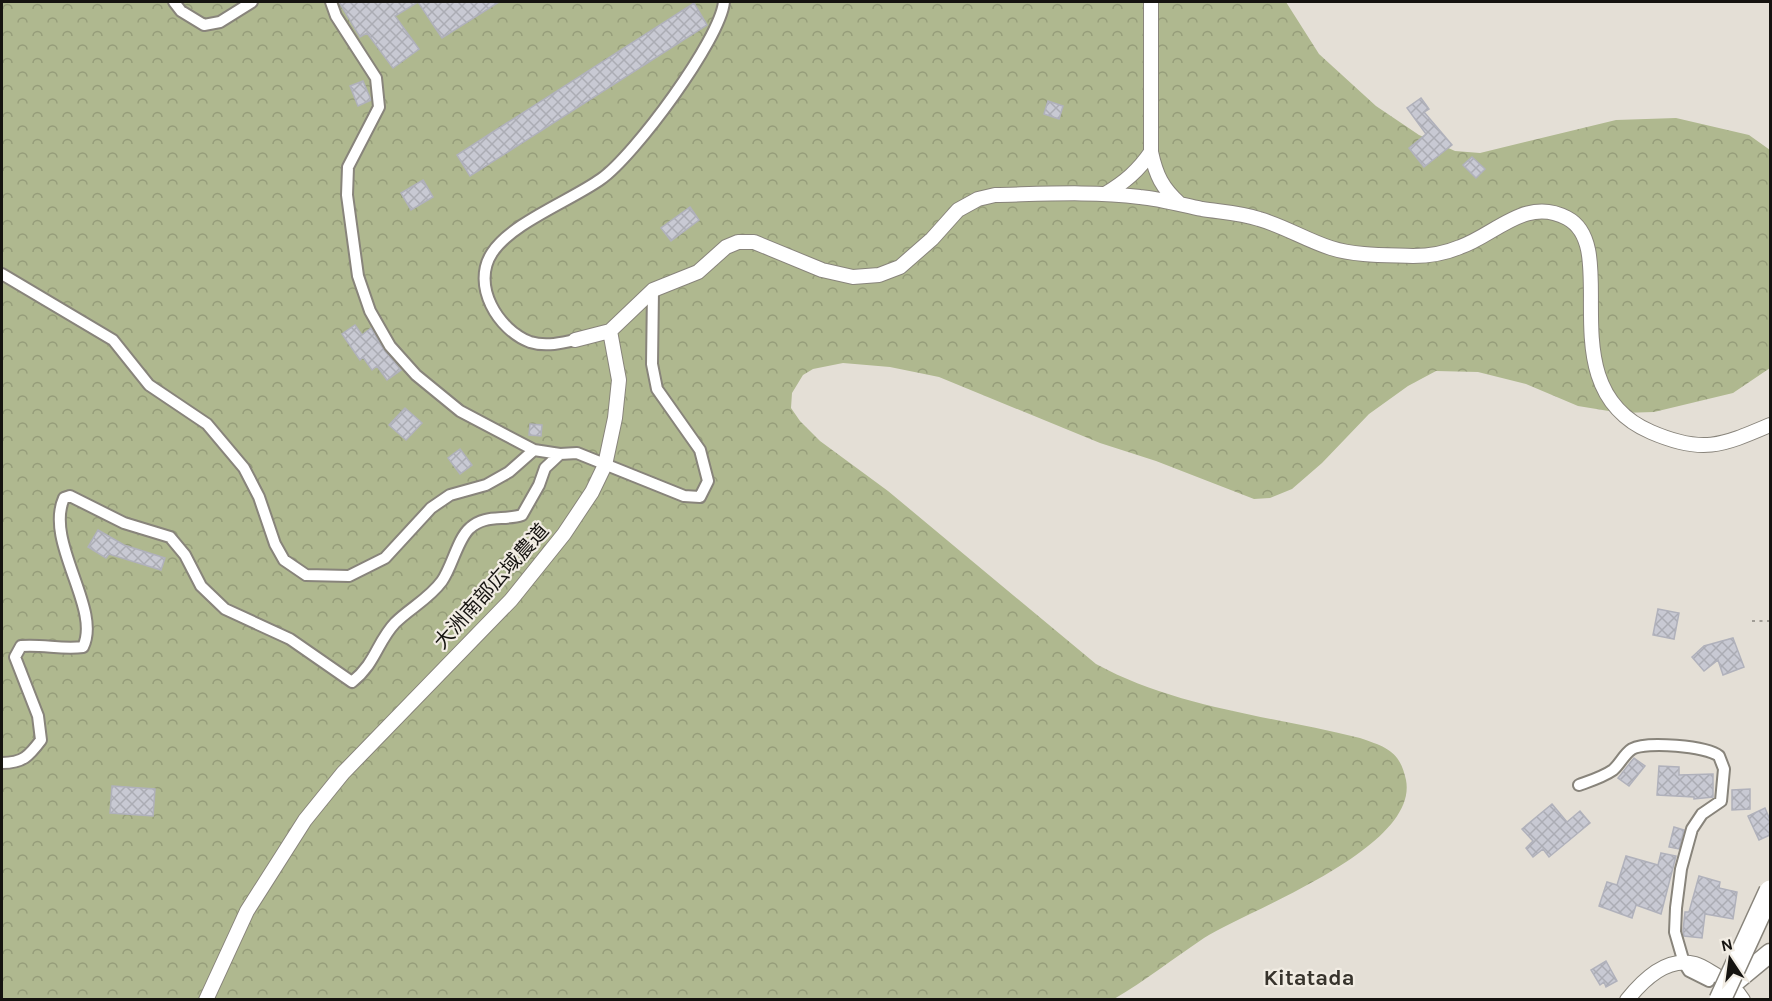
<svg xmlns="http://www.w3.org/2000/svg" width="1772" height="1001" viewBox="0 0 1772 1001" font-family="Karla,'Noto Sans JP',sans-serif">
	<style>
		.forest { fill: url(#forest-crowns) }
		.building { fill: url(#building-cross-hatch); stroke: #b0b1bb; stroke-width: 1.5 }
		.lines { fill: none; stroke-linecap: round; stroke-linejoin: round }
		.minor-casing { stroke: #88847b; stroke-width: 14 }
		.tertiary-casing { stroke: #88847b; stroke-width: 16 }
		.trunk-casing { stroke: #88847b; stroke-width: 21 }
		.path { stroke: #a19d96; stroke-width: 2; stroke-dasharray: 3 4.5; stroke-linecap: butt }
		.minor { stroke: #fff; stroke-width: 10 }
		.tertiary { stroke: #fff; stroke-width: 14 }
		.trunk { stroke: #fff; stroke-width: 18 }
		.motorway-bridge-casing { stroke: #88847b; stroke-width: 24; stroke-linecap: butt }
		.motorway-bridge { stroke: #fff; stroke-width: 21 }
		.labels { text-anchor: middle; stroke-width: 4.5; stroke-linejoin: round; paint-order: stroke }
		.street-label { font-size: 20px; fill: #151310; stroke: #f1ece3 }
		.quarter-label { font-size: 22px; font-weight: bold; fill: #37332c; stroke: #f1ece3 }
	</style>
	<defs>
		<pattern id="forest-crowns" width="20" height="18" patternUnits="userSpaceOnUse" patternTransform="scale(1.5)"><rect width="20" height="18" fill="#afb88f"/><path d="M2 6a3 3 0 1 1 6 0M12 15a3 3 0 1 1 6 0" fill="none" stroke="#969d7a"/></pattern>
		<pattern id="building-cross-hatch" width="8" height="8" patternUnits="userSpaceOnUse" patternTransform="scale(1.5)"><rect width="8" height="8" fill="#c8c9d3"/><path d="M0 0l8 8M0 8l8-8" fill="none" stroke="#abacb4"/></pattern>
	</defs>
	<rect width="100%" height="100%" fill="#e4dfd6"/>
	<path class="forest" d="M2 2H1286L1319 54 1376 106 1419 135 1455 151 1480 153 1616 120 1676 118 1749 135 1770 150V368L1733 393 1654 412 1621 413 1578 406 1526 384 1478 372 1436 371 1408 386 1369 414 1322 463 1292 489 1270 498 1254 499 1156 461 1100 443 939 377 890 367 843 363 813 369 803 375 792 393 791 408 800 421 820 441 888 491 1096 664C1177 708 1271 716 1360 738 1386 747 1400 751 1406 780 1419 848 1251 909 1204 938 1174 958 1145 981 1114 999L2 1000Z"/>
	<path class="building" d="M339 2H499L442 38 418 2 395 16 419 49 393 68 367 33 360 37Z
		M694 3 707 25 470 176 457 155Z
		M363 81 371 100 358 106 350 86Z
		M1421 98 1429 109 1424 112 1452 145 1424 167 1409 148 1426 134 1407 108Z
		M1048 101 1063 106 1059 119 1044 114Z
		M1472 157 1485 169 1476 178 1463 165Z
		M423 180 433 197 411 210 401 193Z
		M690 207 699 220 671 241 661 228Z
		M355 325 362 335 371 328 384 350 401 370 387 380 377 366 372 370 363 357 360 360 342 334Z
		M405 408 422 423 406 440 389 425Z
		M530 424 542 425 541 436 529 435Z
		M460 449 472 465 460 474 448 458Z
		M98 530 124 545 165 558 161 570 109 554 106 558 88 547Z
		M1658 609 1679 613 1674 639 1653 635Z
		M1733 638 1744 667 1723 675 1718 660 1704 671 1692 657 1704 646Z
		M1634 758 1645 766 1629 786 1618 778Z
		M1659 766 1679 767V775L1713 774V797L1694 799V797L1657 795Z
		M112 786 155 789 153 816 110 813Z
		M1750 789V809L1732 810V790Z
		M1552 804 1567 822 1580 811 1590 823 1549 857 1543 849 1533 857 1526 848 1533 841 1522 829Z
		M1765 808 1770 820V835L1759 840 1748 816Z
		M1674 827 1684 830 1679 849 1669 847Z
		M1661 853 1676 856 1661 914 1636 905 1632 918 1599 906 1607 882 1617 885 1626 856 1658 865Z
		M1699 876 1720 882 1719 888 1737 892 1733 919 1705 914 1702 938 1684 936 1683 931 1685 912H1689Z
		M1606 961 1617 981 1606 987 1604 982 1600 985 1591 970Z"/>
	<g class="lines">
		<defs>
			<path id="minor" d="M174 2 181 11 204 25 220 22 252 2
				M331 2 336 16 376 78 379 107 348 167 347 195 358 276 370 311 390 346 416 375 460 411 534 450 560 454 577 453 684 496 700 497 708 481 700 450 657 389 652 364 653 290
				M2 274 113 340 149 385 207 424 244 468 259 497 275 544 284 560 306 575 349 576 385 558 431 508 450 495 486 485 509 472 534 450
				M575 340C560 343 546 347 530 342 498 330 471 285 492 253 511 223 572 200 601 179 634 156 720 40 724 2
				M2 763C23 763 29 756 41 740L38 716 15 657 21 646C43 644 62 650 83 647 102 609 44 542 64 498L70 496 124 523 170 537 185 555 201 586 225 609 290 639 352 682C376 663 377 642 395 623 410 608 429 599 442 581 452 567 458 538 470 528 485 514 504 521 522 515L539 485 545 468 560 454
				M1579 785C1590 781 1603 777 1613 770 1620 764 1624 754 1632 749 1646 741 1707 746 1719 756L1724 769 1721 801 1702 814 1692 829 1681 869 1676 908 1675 932 1684 963 1689 971 1709 981"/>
			<path id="tertiary" d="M1151 152V2
				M1105 194C1125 182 1138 171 1151 152 1156 175 1162 188 1180 204
				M575 340 610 331 653 290 698 272 726 247 738 242H754L822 270 853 277 879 275 900 267 932 239 958 210 978 199 995 195C1043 194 1093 191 1140 197 1161 199 1182 205 1202 209 1221 212 1241 213 1259 219 1284 226 1306 240 1331 248 1356 256 1387 255 1413 256 1428 256 1446 253 1460 247 1495 235 1526 196 1567 218 1624 248 1546 387 1651 432 1702 454 1721 446 1770 425
				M1738 993 1743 1000
				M206 1000 247 911 305 820 343 773 511 600 564 534 592 492 605 465 615 418 619 380 610 331
				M1627 1000C1642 981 1667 956 1695 964 1702 966 1709 971 1716 975"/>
			<path id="trunk" d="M1724 991 1770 953"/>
		</defs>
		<use href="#minor" class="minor-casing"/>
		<use href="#tertiary" class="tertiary-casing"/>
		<use href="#trunk" class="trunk-casing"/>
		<path class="path" d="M1752 621H1770"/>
		<use href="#minor" class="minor"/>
		<use href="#tertiary" class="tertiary"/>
		<use href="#trunk" class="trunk"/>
		<defs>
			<path id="motorway-bridge" d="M1720 1000 1770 891"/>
		</defs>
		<use href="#motorway-bridge" class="motorway-bridge-casing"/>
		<use href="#motorway-bridge" class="motorway-bridge"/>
	</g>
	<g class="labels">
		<g class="street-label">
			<text transform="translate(491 586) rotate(-48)" y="7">大洲南部広域農道</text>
		</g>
		<g class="quarter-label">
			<text x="1309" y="985">Kitatada</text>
		</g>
	</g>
	<rect width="1772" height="1001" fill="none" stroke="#151310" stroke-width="6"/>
	<g transform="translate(1730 959) rotate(347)" stroke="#f1ece3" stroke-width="4.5" paint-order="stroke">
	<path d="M0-4.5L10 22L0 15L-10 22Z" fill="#151310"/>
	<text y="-9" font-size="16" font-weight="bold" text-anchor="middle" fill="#151310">N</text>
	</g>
</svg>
